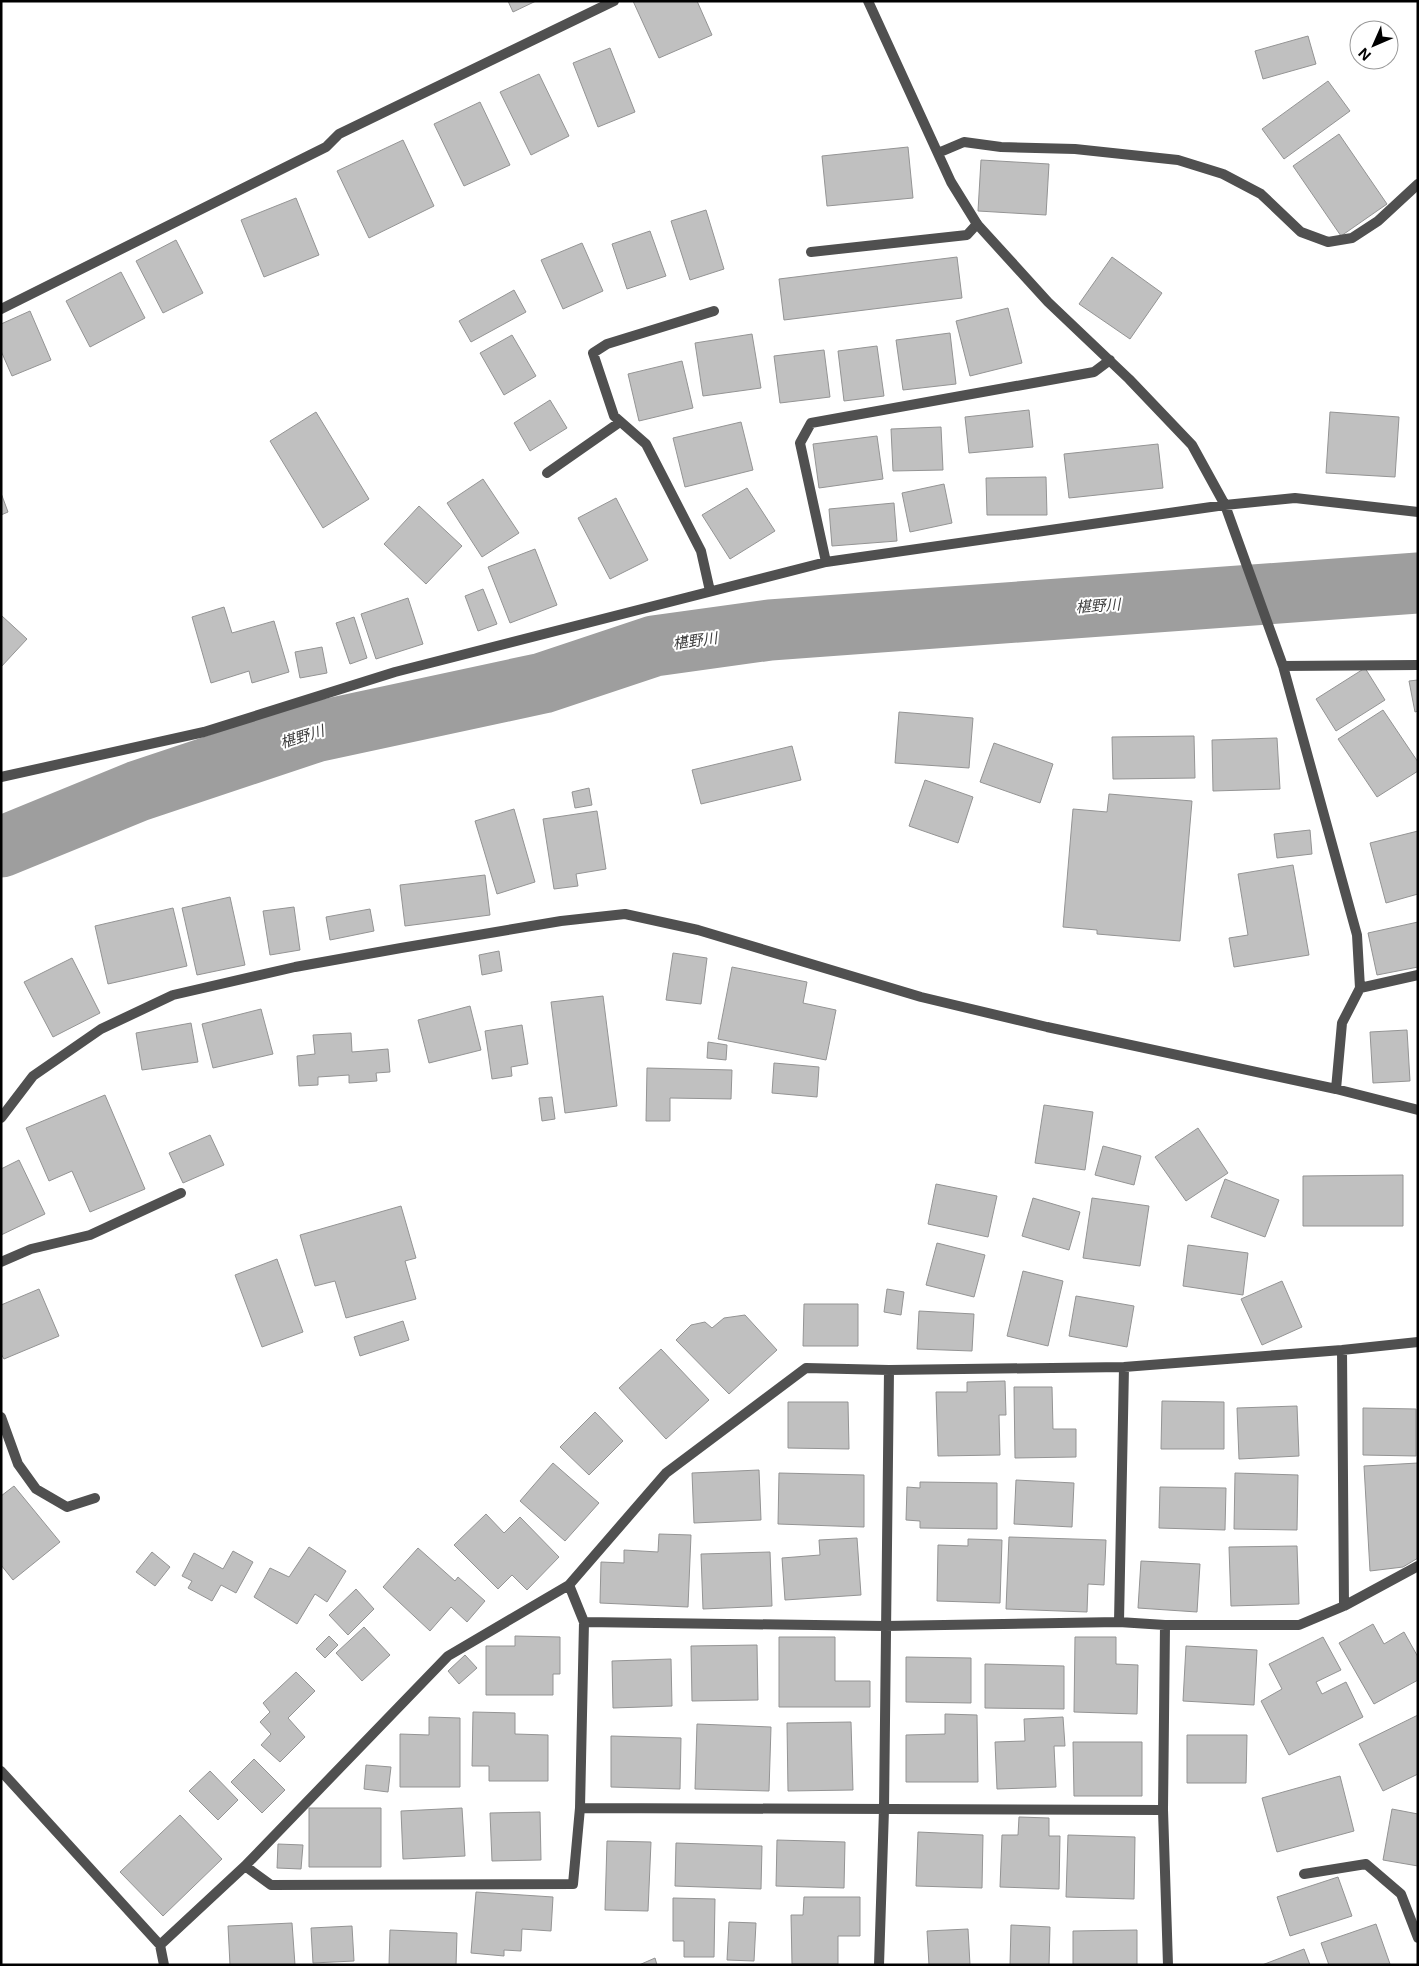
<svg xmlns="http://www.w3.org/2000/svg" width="1419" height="1966" viewBox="0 0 1419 1966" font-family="Inter,'Noto Sans JP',sans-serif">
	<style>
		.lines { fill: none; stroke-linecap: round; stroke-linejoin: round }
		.river { stroke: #9e9e9e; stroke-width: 61 }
		.building { fill: #c0c0c0; stroke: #949494 }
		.lane { stroke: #505050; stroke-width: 10 }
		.street { stroke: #505050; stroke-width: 10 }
		.labels { text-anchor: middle; stroke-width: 4; stroke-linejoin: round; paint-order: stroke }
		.water-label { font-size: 15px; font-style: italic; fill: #3f3f3f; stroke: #fff }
	</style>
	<rect width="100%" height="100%" fill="#fff"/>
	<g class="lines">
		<path class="river" d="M1 847 138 791 315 732 543 683 654 646 770 630 1418 583"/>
	</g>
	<path class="building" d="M508 1H536L513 12Z
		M633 1H697L712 35 659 58Z
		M1308 36 1316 64 1263 79 1255 51Z
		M610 48 635 112 598 127 573 63Z
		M539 74 569 136 531 155 500 92Z
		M1328 81 1350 111 1284 159 1262 129Z
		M480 102 510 165 464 186 434 124Z
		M1339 134 1387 204 1341 236 1293 166Z
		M403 140 434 206 369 238 337 171Z
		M908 147 913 198 827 206 822 156Z
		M981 160 1049 164 1046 215 978 211Z
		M296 198 319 255 264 277 241 220Z
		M706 210 724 269 690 280 671 221Z
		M650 231 666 276 627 289 612 244Z
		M176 240 203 293 163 313 136 261Z
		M582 243 603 291 563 309 541 260Z
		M957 257 962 298 784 320 779 279Z
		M1112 257 1162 293 1130 339 1079 304Z
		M121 272 145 318 90 347 66 301Z
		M514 290 526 312 471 342 459 321Z
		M1008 308 1022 363 970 376 956 321Z
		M30 311 51 360 12 376 1 351V324Z
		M950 333 956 384 903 390 896 340Z
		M752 334 761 388 703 396 695 343Z
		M512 335 536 376 504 395 480 353Z
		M877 346 884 396 844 401 838 351Z
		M824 350 830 397 780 403 774 356Z
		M682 361 693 408 639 421 628 374Z
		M550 400 567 428 530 451 514 423Z
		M1029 410 1033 447 969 453 965 417Z
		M316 412 369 499 323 528 270 441Z
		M1330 412 1399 417 1395 477 1326 473Z
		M741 422 753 470 685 487 673 438Z
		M941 427 943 470 893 471 891 429Z
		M877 436 883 479 819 488 813 444Z
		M1158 444 1163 488 1069 498 1064 454Z
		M1046 477 1047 515H987L986 478Z
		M483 479 519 533 482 557 447 503Z
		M944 484 952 523 910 532 902 493Z
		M747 488 775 531 730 559 702 515Z
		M1 493 8 512 1 515Z
		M616 498 648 560 610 579 578 518Z
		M894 503 897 541 832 546 829 509Z
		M419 506 462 546 426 584 384 544Z
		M535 549 557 605 510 623 488 567Z
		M483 589 497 624 478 631 465 596Z
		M408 598 423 644 376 659 361 614Z
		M224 607 232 633 274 621 289 672 252 683 249 671 211 683 192 617Z
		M2 616 27 639 1 667V616Z
		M354 617 367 658 350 664 336 623Z
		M322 647 327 673 300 678 295 652Z
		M1365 668 1385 700 1336 731 1316 699Z
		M1418 680V711L1415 712 1409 681Z
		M1383 710 1418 762V771L1377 797 1338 739Z
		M899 712 973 718 969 768 895 763Z
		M1194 736 1195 778 1113 779 1112 737Z
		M1277 738 1280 789 1213 791 1212 740Z
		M994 743 1053 764 1040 803 980 782Z
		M792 746 801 780 701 804 692 770Z
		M925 780 973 797 958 843 909 826Z
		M589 788 592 805 575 808 572 792Z
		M1109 794 1192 801 1180 941 1097 934V930L1063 927 1073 809 1107 812Z
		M514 809 535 882 497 894 475 821Z
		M597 811 606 869 576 874 578 886 554 889 543 819Z
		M1310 830 1312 854 1277 858 1274 834Z
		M1418 831V894L1386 903 1370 843Z
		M1293 865 1309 955 1234 967 1229 938 1248 935 1238 874Z
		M485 875 490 915 405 926 400 885Z
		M230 897 245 965 197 975 182 908Z
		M294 907 300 950 270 955 263 911Z
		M173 908 187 966 108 984 95 926Z
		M370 909 374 931 330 940 326 917Z
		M1418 922V967L1377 975 1368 933Z
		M499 951 502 971 482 975 479 955Z
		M673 953 707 958 701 1004 666 1000Z
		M72 958 100 1013 53 1037 24 982Z
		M732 967 807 982 803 1003 836 1010 826 1060 718 1039Z
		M603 996 617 1106 565 1113 551 1002Z
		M470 1006 481 1050 429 1063 418 1020Z
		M261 1009 273 1054 213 1068 202 1024Z
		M191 1023 198 1062 142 1070 136 1033Z
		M522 1025 528 1064 511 1067 512 1076 492 1079 485 1031Z
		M1407 1030 1410 1081 1373 1083 1370 1032Z
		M351 1033 352 1052 388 1049 390 1072 376 1073 377 1081 349 1083V1075L318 1077V1085L299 1086 297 1056 315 1054 313 1035Z
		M708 1042 727 1045 726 1060 707 1058Z
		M774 1063 819 1067 817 1097 772 1093Z
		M647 1068 732 1070 731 1099 670 1098V1121H646Z
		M105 1095 145 1189 90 1212 72 1171 49 1181 26 1128Z
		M552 1097 555 1119 542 1121 539 1098Z
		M1044 1105 1093 1112 1085 1170 1035 1163Z
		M1198 1128 1228 1173 1186 1201 1155 1157Z
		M210 1135 224 1165 183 1183 169 1153Z
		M1103 1146 1141 1156 1134 1185 1095 1175Z
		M19 1160 45 1214 1 1235V1169Z
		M1403 1175V1226H1303V1176Z
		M1225 1179 1279 1200 1265 1237 1211 1217Z
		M936 1184 997 1196 988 1237 928 1224Z
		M1033 1198 1080 1212 1069 1250 1022 1236Z
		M1092 1198 1149 1206 1140 1266 1083 1258Z
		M401 1206 416 1258 405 1261 416 1299 346 1318 335 1281 315 1286 300 1235Z
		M937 1243 985 1255 974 1297 926 1285Z
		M1188 1245 1248 1253 1243 1295 1183 1286Z
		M277 1259 303 1332 262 1347 235 1275Z
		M1023 1271 1063 1281 1048 1346 1007 1336Z
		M1282 1281 1302 1327 1262 1345 1241 1299Z
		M39 1289 59 1336 4 1359 1 1354V1305Z
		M887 1289 904 1292 901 1315 884 1312Z
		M1076 1296 1134 1306 1127 1347 1069 1336Z
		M804 1304H858V1346H803Z
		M919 1311 974 1314 972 1351 917 1349Z
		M745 1315 777 1350 729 1394 676 1340 691 1325 705 1322 712 1328 724 1318Z
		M403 1321 409 1340 360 1356 354 1337Z
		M661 1349 709 1400 666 1439 619 1388Z
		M1005 1381 1006 1415H999L1000 1455 938 1456 936 1392H967V1382Z
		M1014 1387H1052L1053 1429H1076V1457L1015 1458Z
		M1162 1401 1224 1402V1449H1161Z
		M788 1402H848L849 1449 788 1448Z
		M1297 1406 1299 1456 1239 1459 1237 1408Z
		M1363 1408 1416 1409V1456L1363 1455Z
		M595 1412 623 1441 589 1475 560 1447Z
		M553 1463 599 1503 565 1541 520 1501Z
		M1418 1463V1558L1403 1567 1370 1571 1364 1466Z
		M759 1470 761 1520 694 1523 692 1473Z
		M779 1473 864 1475V1527L778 1524Z
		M1235 1473 1298 1475 1297 1530 1234 1529Z
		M1016 1480 1074 1483 1072 1527 1014 1524Z
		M920 1482 997 1483V1529L920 1528V1521L906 1520 907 1487 920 1488Z
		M14 1486 60 1542 13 1580 1 1565V1496Z
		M1160 1487 1226 1488 1225 1530 1159 1528Z
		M486 1514 504 1533 520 1517 559 1557 527 1590 512 1575 498 1589 454 1545Z
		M659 1534 691 1535 688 1607 600 1603 601 1562 624 1563V1550L658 1552Z
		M1009 1537 1106 1540 1104 1585 1088 1584 1087 1612 1006 1609Z
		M857 1538 861 1595 785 1600 782 1558 820 1555 819 1540Z
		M968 1539 1002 1540 1000 1603 937 1601 938 1545 968 1546Z
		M1297 1546 1299 1604 1231 1606 1229 1547Z
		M309 1547 346 1571 327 1602 315 1594 297 1624 254 1597 270 1568 289 1577Z
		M418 1548 455 1581 458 1577 485 1601 467 1622 451 1607 430 1631 383 1587Z
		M233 1551 253 1562 236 1593 221 1585 212 1601 188 1588 192 1581 182 1576 194 1553 223 1569Z
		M152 1552 170 1567 155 1586 136 1572Z
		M770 1552 772 1606 703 1609 701 1554Z
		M1141 1561 1200 1564 1197 1612 1138 1608Z
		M356 1589 374 1609 348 1635 329 1615Z
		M1373 1624 1384 1644 1404 1632 1418 1657V1680L1374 1704 1339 1643Z
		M364 1627 390 1655 362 1681 336 1653Z
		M329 1636 338 1645 325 1658 316 1649Z
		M515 1636 560 1637V1674H553V1695H486V1646H515Z
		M779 1637H835V1681H870V1707H779Z
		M1075 1637H1116V1664L1138 1665 1137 1714 1074 1712Z
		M1323 1637 1341 1670 1316 1682 1322 1694 1346 1682 1363 1717 1289 1755 1261 1701 1282 1689 1269 1664Z
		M757 1645 758 1700 692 1701 691 1646Z
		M1186 1646 1257 1650 1254 1705 1183 1701Z
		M465 1655 477 1668 459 1684 448 1671Z
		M906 1657 971 1658V1703L906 1702Z
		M671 1659 672 1706 613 1708 612 1661Z
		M985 1664 1064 1666V1709L985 1708Z
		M296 1672 315 1691 288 1718 305 1737 280 1762 261 1745 271 1734 260 1722 270 1712 263 1703Z
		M473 1712 515 1713V1734L548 1735V1781H489V1766H472Z
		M945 1714 977 1715 978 1782H906V1735L945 1734Z
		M1418 1715V1774L1383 1791 1359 1744Z
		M429 1717 460 1718V1787H400V1734L429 1735Z
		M1063 1717 1065 1746H1054L1056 1787 997 1789 995 1742 1025 1741 1024 1719Z
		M851 1722 853 1790 788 1791 787 1723Z
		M697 1724 771 1727 769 1791 695 1789Z
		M1187 1735H1247L1246 1783H1187Z
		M611 1736 681 1738 680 1789 611 1787Z
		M1073 1742H1142V1796H1074Z
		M254 1759 285 1790 262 1813 231 1782Z
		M366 1765 391 1767 388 1792 364 1789Z
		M210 1771 238 1800 218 1820 189 1791Z
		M1340 1776 1354 1831 1277 1852 1262 1798Z
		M309 1808H381V1867H309Z
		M462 1808 465 1856 403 1859 401 1811Z
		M1392 1809 1418 1814V1866L1383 1860Z
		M540 1812 541 1860 492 1861 490 1813Z
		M180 1815 222 1859 163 1916 120 1872Z
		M1019 1817 1049 1818V1836H1060L1059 1889 1000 1887 1002 1835H1018Z
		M918 1832 983 1835 982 1888 916 1886Z
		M1068 1835 1135 1837 1134 1899 1066 1897Z
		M777 1840 845 1842 844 1888 776 1886Z
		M607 1841 651 1842 648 1911 605 1910Z
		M676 1843 762 1846 761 1889 675 1886Z
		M278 1844 303 1845 301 1869 277 1868Z
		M1338 1877 1352 1916 1290 1936 1277 1897Z
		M476 1892 553 1897 551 1931 522 1929 521 1951 504 1950V1956L471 1953Z
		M804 1897H860V1936H838V1964H792L791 1915H803Z
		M673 1898 715 1899 714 1957H684V1941H673Z
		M729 1922 756 1923 754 1961 727 1960Z
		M292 1923 295 1965H230L228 1926Z
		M1376 1924 1390 1964 1329 1965 1321 1943Z
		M1011 1925 1050 1927 1049 1965H1010Z
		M352 1926 354 1961 313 1963 311 1928Z
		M968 1929 970 1965H929L927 1931Z
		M390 1930 457 1933 456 1965H389Z
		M1137 1930V1965H1073V1931Z
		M1304 1949 1310 1965H1262Z
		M655 1958 657 1965H639Z"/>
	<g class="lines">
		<path class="lane" d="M811 252 967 235 977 224"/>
		<path class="street" d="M868 1 951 182 977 224 1048 302 1129 379 1192 445 1225 505 1283 666 1357 935 1360 988 1342 1023 1336 1089
			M938 153 964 142 1001 147 1075 149 1178 160 1223 174 1261 194 1301 232 1328 242 1352 238 1378 221 1418 184
			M1 309 326 147 339 134 614 1
			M547 473 620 422
			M826 562 800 443 811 423 1094 372 1110 360
			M710 591 701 551 646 444 614 416 593 353 607 344 714 311
			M1283 666 1418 665
			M1 777 204 732 395 672 826 562 1225 505 1295 498 1418 512
			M1360 988 1418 975
			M1 1118 33 1076 101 1029 173 995 295 967 401 948 561 921 625 914 698 930 921 997 1047 1027 1336 1089 1418 1110
			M1 1262 31 1249 90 1235 181 1193
			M1342 1350 1344 1606
			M1 1417 18 1464 36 1489 67 1507 95 1498
			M584 1622 885 1626 1119 1622 1165 1625H1299L1344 1606 1418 1566
			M1119 1622 1124 1367
			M1 1771 160 1945 164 1965
			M580 1808 1163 1810 1165 1625
			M1163 1810 1168 1965
			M245 1866 271 1885 573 1884 580 1808 584 1622 569 1585
			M1304 1874 1366 1864 1401 1894 1418 1938
			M160 1945 245 1866 448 1656 569 1585 666 1473 806 1368 889 1370 1124 1367 1342 1350 1418 1342
			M879 1965 884 1809 889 1370"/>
	</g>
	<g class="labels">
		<g class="water-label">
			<text transform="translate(1098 606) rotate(-4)" y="5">椹野川</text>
			<text transform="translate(695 641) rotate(-8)" y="5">椹野川</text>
			<text transform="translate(302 737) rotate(-17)" y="5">椹野川</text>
		</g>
	</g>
	<rect width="1419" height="1966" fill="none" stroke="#000000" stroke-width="5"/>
	<g transform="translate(1374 45) rotate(225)"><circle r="24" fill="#ffffff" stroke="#999999"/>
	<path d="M0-4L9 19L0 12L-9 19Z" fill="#000000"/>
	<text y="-8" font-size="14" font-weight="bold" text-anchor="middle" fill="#000000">N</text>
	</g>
</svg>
